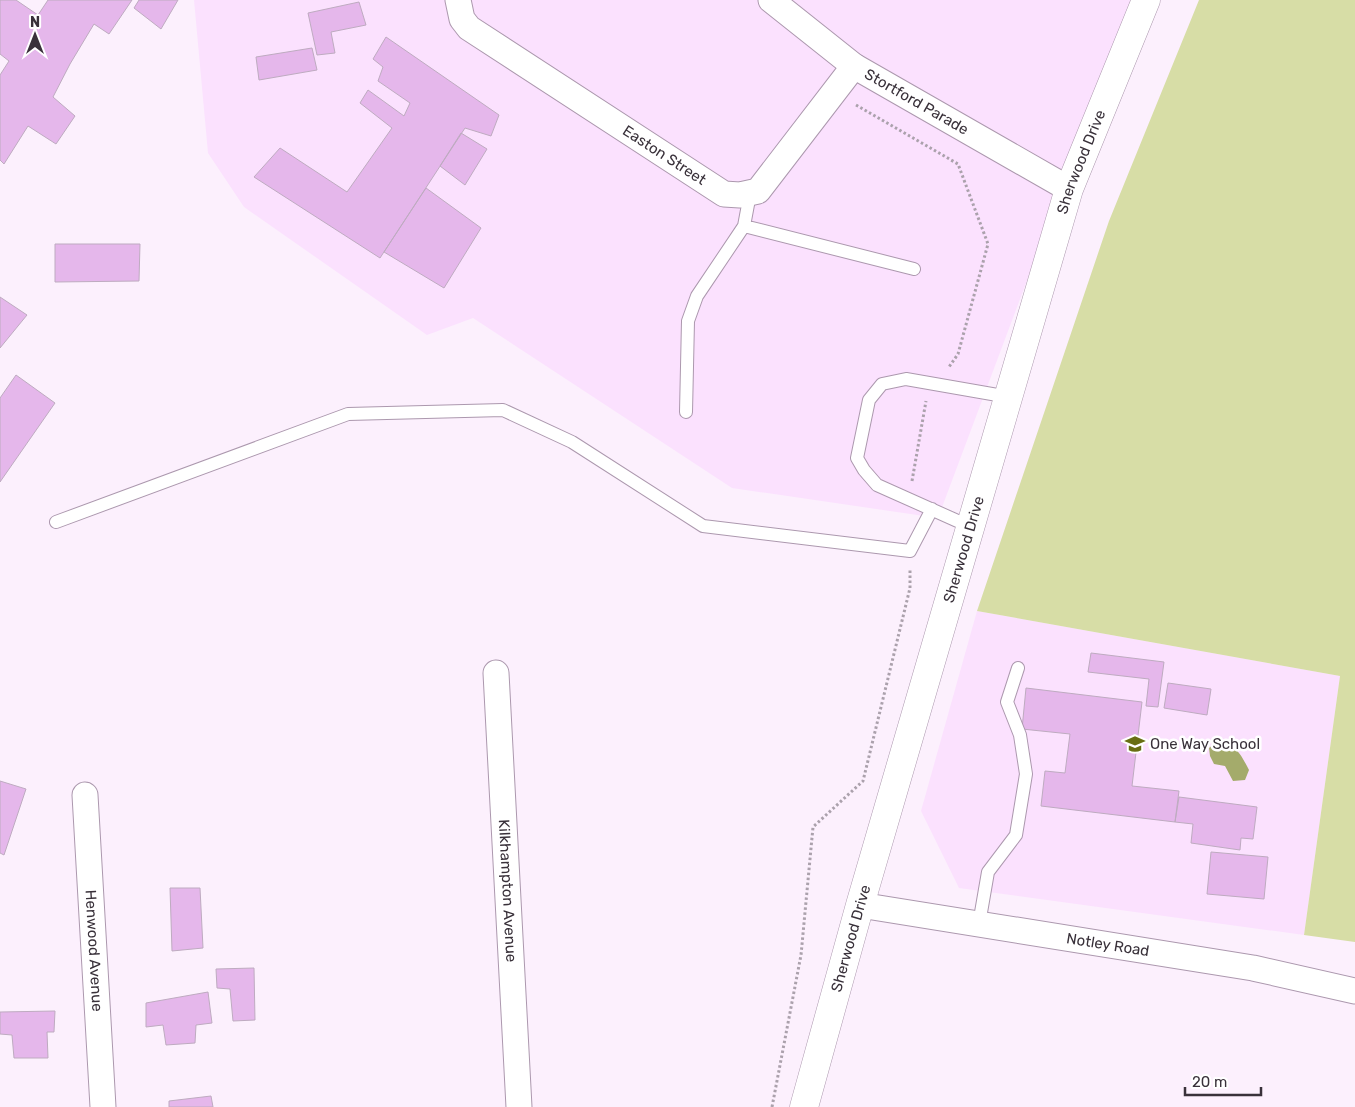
<svg xmlns="http://www.w3.org/2000/svg" width="1355" height="1107" viewBox="0 0 1355 1107" font-family="Rubik,sans-serif">
	<style>
		.built { fill: #fbe1fe }
		.green { fill: #d7dda6 }
		.water { fill: #a4ab6b }
		.building { fill: #e5b7eb; stroke: #beabc0 }
		.lines { fill: none; stroke-linecap: round; stroke-linejoin: round }
		.service-casing { stroke: #ac98ae; stroke-width: 14 }
		.minor-casing { stroke: #ac98ae; stroke-width: 27 }
		.tertiary-casing { stroke: #ac98ae; stroke-width: 29 }
		.path { stroke: #aba1ac; stroke-width: 3; stroke-dasharray: 2.5 2.5; stroke-linecap: butt }
		.service { stroke: #fff; stroke-width: 12 }
		.minor { stroke: #fff; stroke-width: 25 }
		.tertiary { stroke: #fff; stroke-width: 28 }
		.labels { text-anchor: middle; stroke-width: 5; stroke-linejoin: round; paint-order: stroke }
		.street-label { font-size: 15px; fill: #39313a; stroke: #fff }
		.poi-label { font-size: 15px; fill: #39313a; stroke: #fff; text-anchor: start }
	</style>
	<rect width="100%" height="100%" fill="#fcf0fd"/>
	<path class="built" d="M194 0H1132L938 518 732 488 473 318 427 335 244 207 208 153Z
		M977 611 1340 676 1304 935 959 888 921 811Z"/>
	<path class="green" d="M1199 0H1355V942L1304 935 1340 676 977 611 1109 221Z"/>
	<path class="water" d="M1215 743C1236 743 1240 753 1249 770L1245 780 1233 781 1225 766 1214 764 1210 756 1209 748Z"/>
	<path class="building" d="M0 0H16L38 15 48 0H132L109 34 94 24 70 64 53 97 75 116 56 144 28 126 4 164 0 160V75L9 61 0 54Z
		M139 0H178L161 29 134 8Z
		M359 2 366 25 331 32 335 53 317 55 308 13Z
		M386 37 499 115 491 136 465 128 380 258 254 177 280 148 347 192 392 128 360 103 368 90 404 116 410 103 378 81 383 67 373 59Z
		M312 48 317 70 259 80 256 57Z
		M461 133 487 149 465 185 440 166Z
		M426 188 481 228 444 288 384 252Z
		M55 244H140L139 281 55 282Z
		M0 297 27 315 0 348Z
		M16 375 55 403 0 482V398Z
		M1091 653 1164 662 1158 707 1146 706 1149 679 1088 672Z
		M1168 683 1211 689 1207 715 1164 708Z
		M1026 688 1142 702 1132 786 1179 791 1175 822 1041 806 1045 771 1065 773 1070 734 1022 729Z
		M0 781 26 789 4 855 0 853Z
		M1179 797 1257 807 1253 839 1241 838 1240 850 1191 843 1193 824 1175 822Z
		M1211 852 1268 857 1264 899 1207 894Z
		M170 888H200L203 948 172 951Z
		M254 968 255 1020 233 1021 230 989 217 988 216 969Z
		M208 992 212 1023 196 1025 195 1043 166 1045 163 1025 146 1027V1003Z
		M55 1011 54 1032H47L48 1058H14L12 1035 0 1034V1012Z
		M211 1096 213 1107H169V1101Z"/>
	<g class="lines">
		<defs>
			<path id="service" d="M744 226 914 269
				M686 412 688 321 697 296 744 226 750 194
				M56 522 348 414 503 410 572 442 703 526 910 551 932 509
				M971 527 877 485 864 470 857 458 869 400 882 384 906 379 1009 397
				M979 924 988 872 1016 835 1026 774 1020 735 1007 702 1018 668"/>
			<g id="minor">
				<path id="s1" d="M458 0 462 19 469 28 724 194 740 195 758 191 854 66"/>
				<path id="s2" d="M771 0 854 66 1069 189"/>
				<path id="s3" d="M496 673 519 1107"/>
				<path id="s4" d="M85 795 103 1107"/>
				<path id="s5" d="M860 905 1253 968 1355 991"/>
			</g>
			<g id="tertiary">
				<path id="s6" d="M804 1107 860 905 1069 189 1146 0"/>
			</g>
		</defs>
		<use href="#service" class="service-casing"/>
		<use href="#minor" class="minor-casing"/>
		<use href="#tertiary" class="tertiary-casing"/>
		<path class="path" d="M856 105 958 164 988 244 958 354 949 367
			M912 481 926 401
			M772 1107 801 955 813 827 863 781 910 588V569"/>
		<use href="#service" class="service"/>
		<use href="#minor" class="minor"/>
		<use href="#tertiary" class="tertiary"/>
	</g>
	<defs>
		<symbol id="school-bare" viewBox="-9 -9 18 18"><path d="M0-5L7-2L0 1L-7-2ZM-4 1L0 2.5L4 1V4Q0 6-4 4Z" fill="#686e13" stroke="#fff" stroke-width="2.5" paint-order="stroke"/></symbol>
	</defs>
	<g fill-rule="evenodd">
		<use href="#school-bare" x="1121" y="730" width="28" height="28"/>
	</g>
	<g class="labels">
		<g class="street-label">
			<text dy="5" stroke="none"><textPath href="#s2" startOffset="178">Stortford Parade</textPath></text>
			<text dy="5" stroke="none"><textPath href="#s1" startOffset="264">Easton Street</textPath></text>
			<text dy="5" stroke="none"><textPath href="#s6" startOffset="985">Sherwood Drive</textPath></text>
			<text dy="5" stroke="none"><textPath href="#s6" startOffset="580">Sherwood Drive</textPath></text>
			<text dy="5" stroke="none"><textPath href="#s3" startOffset="218">Kilkhampton Avenue</textPath></text>
			<text dy="5" stroke="none"><textPath href="#s6" startOffset="175">Sherwood Drive</textPath></text>
			<text dy="5" stroke="none"><textPath href="#s5" startOffset="251">Notley Road</textPath></text>
			<text dy="5" stroke="none"><textPath href="#s4" startOffset="156">Henwood Avenue</textPath></text>
		</g>
		<g class="poi-label">
			<text x="1150" y="749">One Way School</text>
		</g>
	</g>
	<g transform="translate(35 35)" stroke="#ffffff" stroke-width="4" paint-order="stroke">
	<path d="M0-4L9 19L0 12L-9 19Z" fill="#39313a"/>
	<text y="-8" font-size="14" font-weight="bold" text-anchor="middle" fill="#39313a">N</text>
	</g>
	<path d="M1185 1087v8h76v-8" fill="none" stroke="#39313a" stroke-width="2.5"/>
	<text x="1192" y="1087" font-size="15" fill="#39313a" stroke="#ffffff" stroke-width="4" paint-order="stroke">20 m</text>
</svg>
